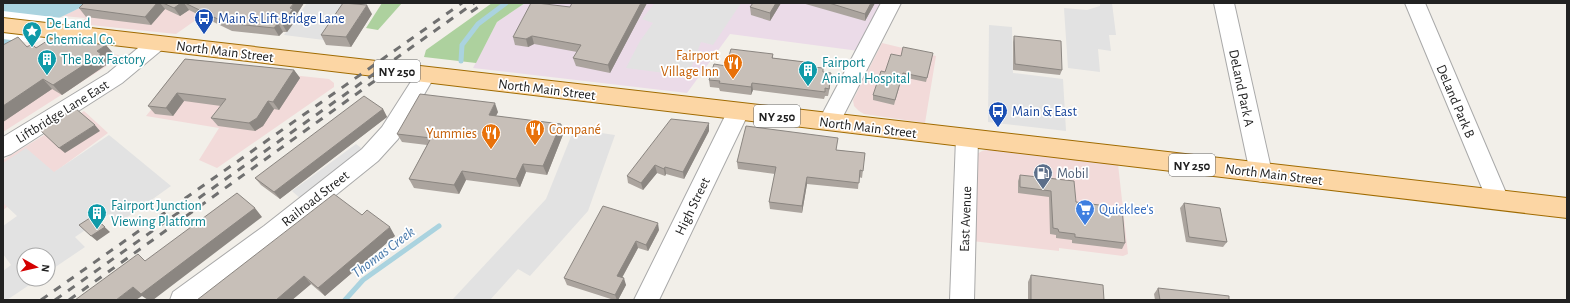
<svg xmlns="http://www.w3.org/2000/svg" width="1570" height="303" viewBox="0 0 1570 303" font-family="'Alegreya Sans',sans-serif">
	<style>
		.commercial { fill: #f2dad9 }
		.industrial { fill: #ebdbe8 }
		.forest { fill: #add19e }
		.parking { fill: #e2e2e2 }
		.water { fill: #aad3df }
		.pier { fill: #fff }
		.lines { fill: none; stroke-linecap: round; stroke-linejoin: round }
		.stream { stroke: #aad3df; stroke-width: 5 }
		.minor-casing { stroke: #a9a9a9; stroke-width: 2 }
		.major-casing { stroke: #a06b00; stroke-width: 2 }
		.minor { fill: #fff; fill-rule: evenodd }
		.major { fill: #fcd6a4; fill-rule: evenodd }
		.rail { stroke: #707070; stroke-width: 3; stroke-dasharray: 8 8; stroke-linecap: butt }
		.wall { fill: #aba49e }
		.shaded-wall { fill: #8b8681 }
		.building { fill: #c7bfb8; stroke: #8b8681 }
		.labels { text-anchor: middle; stroke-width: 3.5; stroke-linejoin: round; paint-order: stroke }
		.shield { fill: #fff; stroke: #646464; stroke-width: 1 }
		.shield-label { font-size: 13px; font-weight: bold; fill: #222 }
		.transit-label { font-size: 14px; fill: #164399; stroke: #fff; text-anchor: start }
		.culture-label { font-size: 14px; fill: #0d838f; stroke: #fff; text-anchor: start }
		.street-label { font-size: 14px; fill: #222; stroke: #fff }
		.food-label { font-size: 14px; fill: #c56008; stroke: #fff; text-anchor: end }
		.service-label { font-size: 14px; fill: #4e5e75; stroke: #fff; text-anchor: start }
		.shop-label { font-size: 14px; fill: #366cbe; stroke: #fff; text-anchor: start }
		.water-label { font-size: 15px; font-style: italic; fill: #4a7aab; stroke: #fff }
	</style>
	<rect width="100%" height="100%" fill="#f2efe9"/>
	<path class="commercial" d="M90 3H220L176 34 81 24 85 18 63 16Z
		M882 43 936 56 925 123 864 114 859 111 854 106 853 100Z
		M26 45 60 47 119 55 113 62 3 132V57Z
		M188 64 329 79 334 83V87L217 168 199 160 219 128 146 116Z
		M84 111 108 133 3 210V160Z
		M989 149 1118 164 1128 254 1123 256 1059 248V251L972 241 977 154 982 151Z"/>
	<path class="industrial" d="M525 3H884L859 51 730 34 687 93 473 68 497 22Z"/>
	<path class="forest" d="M382 3H402L378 30 366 28Z
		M492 3H525L497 22 476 63 424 57 426 50Z"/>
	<path class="parking" d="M307 3H368L361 13 324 40 284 35Z
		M655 3H741L713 45 701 42 688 76 626 68 640 41 653 23 642 19Z
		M1100 3H1112L1116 35H1109L1111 51 1098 49 1100 72 1068 68 1064 8 1087 10 1100 6Z
		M989 25 1012 27 1013 73 1063 79 1066 131 988 122Z
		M574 129 615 135 588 211 530 276 518 269 490 300H452L546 199Z
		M109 135 171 186 119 223 109 214 75 237 85 247 48 272V255H24V279H38L7 300H3V271L11 265 3 254V226L17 216 3 203V163L26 148 54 172Z
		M356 144 365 151 301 199 292 191Z"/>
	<path class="water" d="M3 3H90L3 45Z"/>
	<path class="pier" d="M3 11 78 20 35 43 3 39Z"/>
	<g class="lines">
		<path class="stream" d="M461 61 462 45 478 24 506 3
			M345 300 363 280 439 226"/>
		<defs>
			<path id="minor" d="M881 3H901L837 128 829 130 821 128 818 122Z
				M1214 3H1234L1272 173 1269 179 1261 182 1253 179 1250 173Z
				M1405 3H1425L1509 200 1506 207 1498 209 1490 207 1487 200Z
				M157 36 164 38 167 43 164 48 122 83 11 154 3 157V137L108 73 150 38Z
				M426 67 433 69 436 74 398 139 378 161 280 240 201 300H170L173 292 264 226 362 149 382 127 419 69Z
				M738 104 746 106 749 112 659 300H634L727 112 730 106Z
				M967 130 975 132 978 138 974 300H950L956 138 959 132Z"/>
			<path id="major" d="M3 18 1567 198V218L3 32Z"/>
		</defs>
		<use href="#minor" class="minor-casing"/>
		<use href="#major" class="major-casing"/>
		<use href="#minor" class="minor"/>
		<use href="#major" class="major"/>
		<path class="rail" d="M471 12 484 3
			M41 300 462 3
			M55 300 474 3
			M69 300 401 62"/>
	</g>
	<path class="wall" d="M84 3H304L297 14 298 17 287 32H283L279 36 232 31 189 10 180 16 165 9 151 25 86 17 79 8Z
		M647 3 610 73 576 66 573 58 577 52 534 44 528 47 515 45 513 37 570 7Z
		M753 3H781L770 21 751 15 750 7Z
		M802 3H875L865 21Z
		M372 14 351 47 326 45 321 35Z
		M1014 36 1062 70 1060 75 1013 70V42Z
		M3 45 36 48 114 54 106 60 109 63 62 95 52 89 3 122Z
		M773 54V58L813 63V67L823 68V72L831 80 828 96H825L824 99 753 90 751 95 720 91 719 88 710 87 709 80 726 66Z
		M901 56 932 58 926 82 902 77 894 105 873 100V95Z
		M185 59 294 70 300 78 279 110 274 109 263 126 255 131 218 126 211 118 221 106 184 101 173 116 155 114 148 106Z
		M383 109 387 117 280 199 261 185 255 178Z
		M498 112 496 116 561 124 564 132 547 175 526 172 520 187 466 180 459 194 414 188 409 179 427 145 402 142 397 134Z
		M709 131 684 179 666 174 665 176 657 173 643 190 628 183 627 176Z
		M836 150 865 153 862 178 859 177 858 189 807 184 802 213 770 209 769 202 775 174 738 169 737 162Z
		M1020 175 1076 202 1125 243 1122 249 1072 243V240L1056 238V235L1050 234 1049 197 1018 193V181Z
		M1184 203 1227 242 1223 247 1186 242 1180 208Z
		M362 215 395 236 325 296 311 284 292 300H197Z
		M659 230 648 251 638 248 622 278 626 285 618 300H614L567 285 564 278Z
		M1031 275 1104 300H1028V282Z
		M1158 288 1229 300H1155L1154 294Z"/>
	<path class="shaded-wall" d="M157 3H160L165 9 151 25 145 17Z
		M181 3H184L189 10 180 16 174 8Z
		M294 3H304L297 14 298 17 287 32 282 24Z
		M641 3H647L610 73 608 65Z
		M776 3H781L770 21V13Z
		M871 3H875L865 21V14Z
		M367 5 372 14 351 47 346 37Z
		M278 23 283 32 279 36 274 28Z
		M532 36 534 44 528 47 526 39Z
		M106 45 114 54 106 60 109 63 62 95 53 85 97 51Z
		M294 70 300 78 279 110 273 102Z
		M831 73V80L828 96 829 89Z
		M43 79 52 89 3 122V106Z
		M752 83 753 90 751 95V87Z
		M177 93 184 101 173 116 166 108Z
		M268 101 274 109 263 126 255 131 249 123Z
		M495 103 498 112 492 123 489 115Z
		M383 109 387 117 280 199 274 192Z
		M709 123V131L684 179 683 172Z
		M561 124 564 132 547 175 543 166Z
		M95 125 100 131 65 153 59 148Z
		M523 164 526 172 520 187 516 179Z
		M655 165 657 173 643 190 641 183Z
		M665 167 666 174 665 176 664 169Z
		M462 171 466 180 459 194 454 185Z
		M807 177V184L802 213V206Z
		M255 208 262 217 153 300H148L142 296 136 300H116L133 287Z
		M93 216 110 232 97 241 91 236Z
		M658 223 659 230 648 251 646 245Z
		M390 227 395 236 325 296 318 288Z
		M636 241 638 248 619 283 617 276Z
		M304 276 311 284 292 300H276Z
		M624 278 626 285 618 300H617L615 295Z"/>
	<path class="building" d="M84 3H157L145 17 79 8Z
		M163 3H181L174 8Z
		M185 3H294L290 8 293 9 282 24 278 23 274 28 226 23Z
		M343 3 367 5 346 37 321 35Z
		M531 3H537L570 7 572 3H641L608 65 573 58 581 45 532 36 526 39 513 37Z
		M753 3H776L770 13 750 7Z
		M829 3H871L865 14Z
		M1014 36 1061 41 1062 70 1015 64Z
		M18 37 27 47 32 44 36 48 50 39 106 45 97 51 101 54 53 85 43 79 3 106V45Z
		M903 47 933 53 927 78 903 73 895 100 873 95 881 71 885 72 891 54 901 56Z
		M731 49 773 54 772 58 813 63 812 67 823 68V72L831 73 829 89 825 88V92L752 83 751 87 719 83 720 81 709 80 714 64 726 66Z
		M185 59 294 70 273 102 268 101 257 118 249 123 211 118 226 99 177 93 166 108 148 106Z
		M420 94 495 103 489 115 561 124 543 166 523 164 516 179 462 171 454 185 409 179 431 138 397 134Z
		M364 96 383 109 274 192 255 178Z
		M75 108 95 125 59 148 40 130Z
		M671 119 709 123 683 172 665 167 664 169 655 165 641 183 627 176Z
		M746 126 838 138 836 150 865 153 863 171 860 170 859 183 807 177 802 206 769 202 776 167 737 162Z
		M1020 175 1074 181 1076 202 1122 208 1125 243 1075 237V234L1059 232 1058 229 1053 228 1051 191 1020 187Z
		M237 193 255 208 141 294 133 287 116 300H75L138 254 145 261Z
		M334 194 362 215 367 210 390 227 318 288 304 276 276 300H197Z
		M1184 203 1220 208 1227 242 1189 237Z
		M603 206 658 223 646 245 636 241 617 276 624 278 615 295 564 278Z
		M93 216 105 227 91 236 79 225Z
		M1031 275 1103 285 1104 300H1031Z
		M1158 288 1229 296V300H1160Z"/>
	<defs>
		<symbol id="bus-pin" viewBox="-11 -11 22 30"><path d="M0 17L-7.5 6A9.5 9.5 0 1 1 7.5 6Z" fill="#1a4fb4" stroke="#fff"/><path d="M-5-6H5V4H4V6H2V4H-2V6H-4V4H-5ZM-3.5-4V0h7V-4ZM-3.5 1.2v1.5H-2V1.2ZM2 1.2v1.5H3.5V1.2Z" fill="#fff"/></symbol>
		<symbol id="sight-pin" viewBox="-11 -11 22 30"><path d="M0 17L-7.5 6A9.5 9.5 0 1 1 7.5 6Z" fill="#0f9aa8" stroke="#fff"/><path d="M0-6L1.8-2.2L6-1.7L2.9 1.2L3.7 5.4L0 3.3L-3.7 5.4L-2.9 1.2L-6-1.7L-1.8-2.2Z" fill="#fff"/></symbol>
		<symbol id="building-pin" viewBox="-11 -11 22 30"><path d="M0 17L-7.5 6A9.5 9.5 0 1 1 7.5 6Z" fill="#0f9aa8" stroke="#fff"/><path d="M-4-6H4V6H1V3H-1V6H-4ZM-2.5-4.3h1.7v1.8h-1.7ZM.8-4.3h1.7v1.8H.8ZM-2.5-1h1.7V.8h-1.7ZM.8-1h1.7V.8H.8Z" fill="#fff"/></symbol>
		<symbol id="restaurant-pin" viewBox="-11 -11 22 30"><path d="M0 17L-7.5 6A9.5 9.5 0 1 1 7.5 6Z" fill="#e8710a" stroke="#fff"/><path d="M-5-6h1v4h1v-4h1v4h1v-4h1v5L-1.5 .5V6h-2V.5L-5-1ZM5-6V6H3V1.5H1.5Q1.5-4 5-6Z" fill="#fff"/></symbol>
		<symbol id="fuel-pin" viewBox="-11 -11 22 30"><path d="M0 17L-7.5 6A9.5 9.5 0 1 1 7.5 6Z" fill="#5c6f8a" stroke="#fff"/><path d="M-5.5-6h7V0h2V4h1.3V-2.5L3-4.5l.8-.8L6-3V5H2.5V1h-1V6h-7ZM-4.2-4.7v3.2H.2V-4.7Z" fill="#fff"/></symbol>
		<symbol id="supermarket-pin" viewBox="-11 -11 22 30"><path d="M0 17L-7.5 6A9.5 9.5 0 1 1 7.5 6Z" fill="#3f7fe0" stroke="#fff"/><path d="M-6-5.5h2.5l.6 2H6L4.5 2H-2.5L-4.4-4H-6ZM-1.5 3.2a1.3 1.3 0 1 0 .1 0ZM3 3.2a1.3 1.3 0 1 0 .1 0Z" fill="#fff"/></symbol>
	</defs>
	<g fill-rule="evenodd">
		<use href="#bus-pin" x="193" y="7" width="22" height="30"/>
		<use href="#sight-pin" x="21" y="20" width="22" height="30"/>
		<use href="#building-pin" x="36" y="48" width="22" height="30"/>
		<use href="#restaurant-pin" x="722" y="52" width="22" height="30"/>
		<use href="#building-pin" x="797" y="59" width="22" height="30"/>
		<use href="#bus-pin" x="987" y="100" width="22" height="30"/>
		<use href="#restaurant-pin" x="524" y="118" width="22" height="30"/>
		<use href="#restaurant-pin" x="480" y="122" width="22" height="30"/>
		<use href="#fuel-pin" x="1032" y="162" width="22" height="30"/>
		<use href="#supermarket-pin" x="1074" y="198" width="22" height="30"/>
		<use href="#building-pin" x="86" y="202" width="22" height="30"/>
	</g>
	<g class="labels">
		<g class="shield">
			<rect x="374" y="60" width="46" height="22" rx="3"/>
			<rect x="754" y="105" width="46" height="22" rx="3"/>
			<rect x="1169" y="154" width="46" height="22" rx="3"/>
		</g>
		<g class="shield-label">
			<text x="397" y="76">NY 250</text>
			<text x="777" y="121">NY 250</text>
			<text x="1192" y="170">NY 250</text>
		</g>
		<g class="transit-label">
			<text x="218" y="23">Main &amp; Lift Bridge Lane</text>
			<text x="1012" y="116">Main &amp; East</text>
		</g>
		<g class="culture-label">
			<text x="46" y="28">De Land<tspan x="46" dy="16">Chemical Co.</tspan></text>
			<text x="61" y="64">The Box Factory</text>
			<text x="822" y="67">Fairport<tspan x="822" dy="16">Animal Hospital</tspan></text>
			<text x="111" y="210">Fairport Junction<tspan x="111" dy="16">Viewing Platform</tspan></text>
		</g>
		<g class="street-label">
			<text transform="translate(225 51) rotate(7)" y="5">North Main Street</text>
			<text transform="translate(1242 88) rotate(78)" y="5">DeLand Park A</text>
			<text transform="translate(547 89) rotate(7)" y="5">North Main Street</text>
			<text transform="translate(1456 101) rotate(67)" y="5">DeLand Park B</text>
			<text transform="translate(62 111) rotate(-32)" y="5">Liftbridge Lane East</text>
			<text transform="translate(868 127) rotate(7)" y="5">North Main Street</text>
			<text transform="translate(1274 174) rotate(7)" y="5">North Main Street</text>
			<text transform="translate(315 198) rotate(-38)" y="5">Railroad Street</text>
			<text transform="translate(692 206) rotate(-64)" y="5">High Street</text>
			<text transform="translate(965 219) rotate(-88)" y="5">East Avenue</text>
		</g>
		<g class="food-label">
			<text x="719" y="60">Fairport<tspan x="719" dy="16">Village Inn</tspan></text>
			<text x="549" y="134" text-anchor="start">Compané</text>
			<text x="477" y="138">Yummies</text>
		</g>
		<g class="service-label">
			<text x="1057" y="178">Mobil</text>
		</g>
		<g class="shop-label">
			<text x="1099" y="214">Quicklee's</text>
		</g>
		<g class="water-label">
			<text transform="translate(383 252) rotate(-37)" y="5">Thomas Creek</text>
		</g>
	</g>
	<rect width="1570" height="303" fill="none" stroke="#222222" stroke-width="8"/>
	<g transform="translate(36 267) rotate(98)"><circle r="19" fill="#ffffff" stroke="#a7a7a7"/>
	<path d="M0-3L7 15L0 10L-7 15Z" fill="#d40000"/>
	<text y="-6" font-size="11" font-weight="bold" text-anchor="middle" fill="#222222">N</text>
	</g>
</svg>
